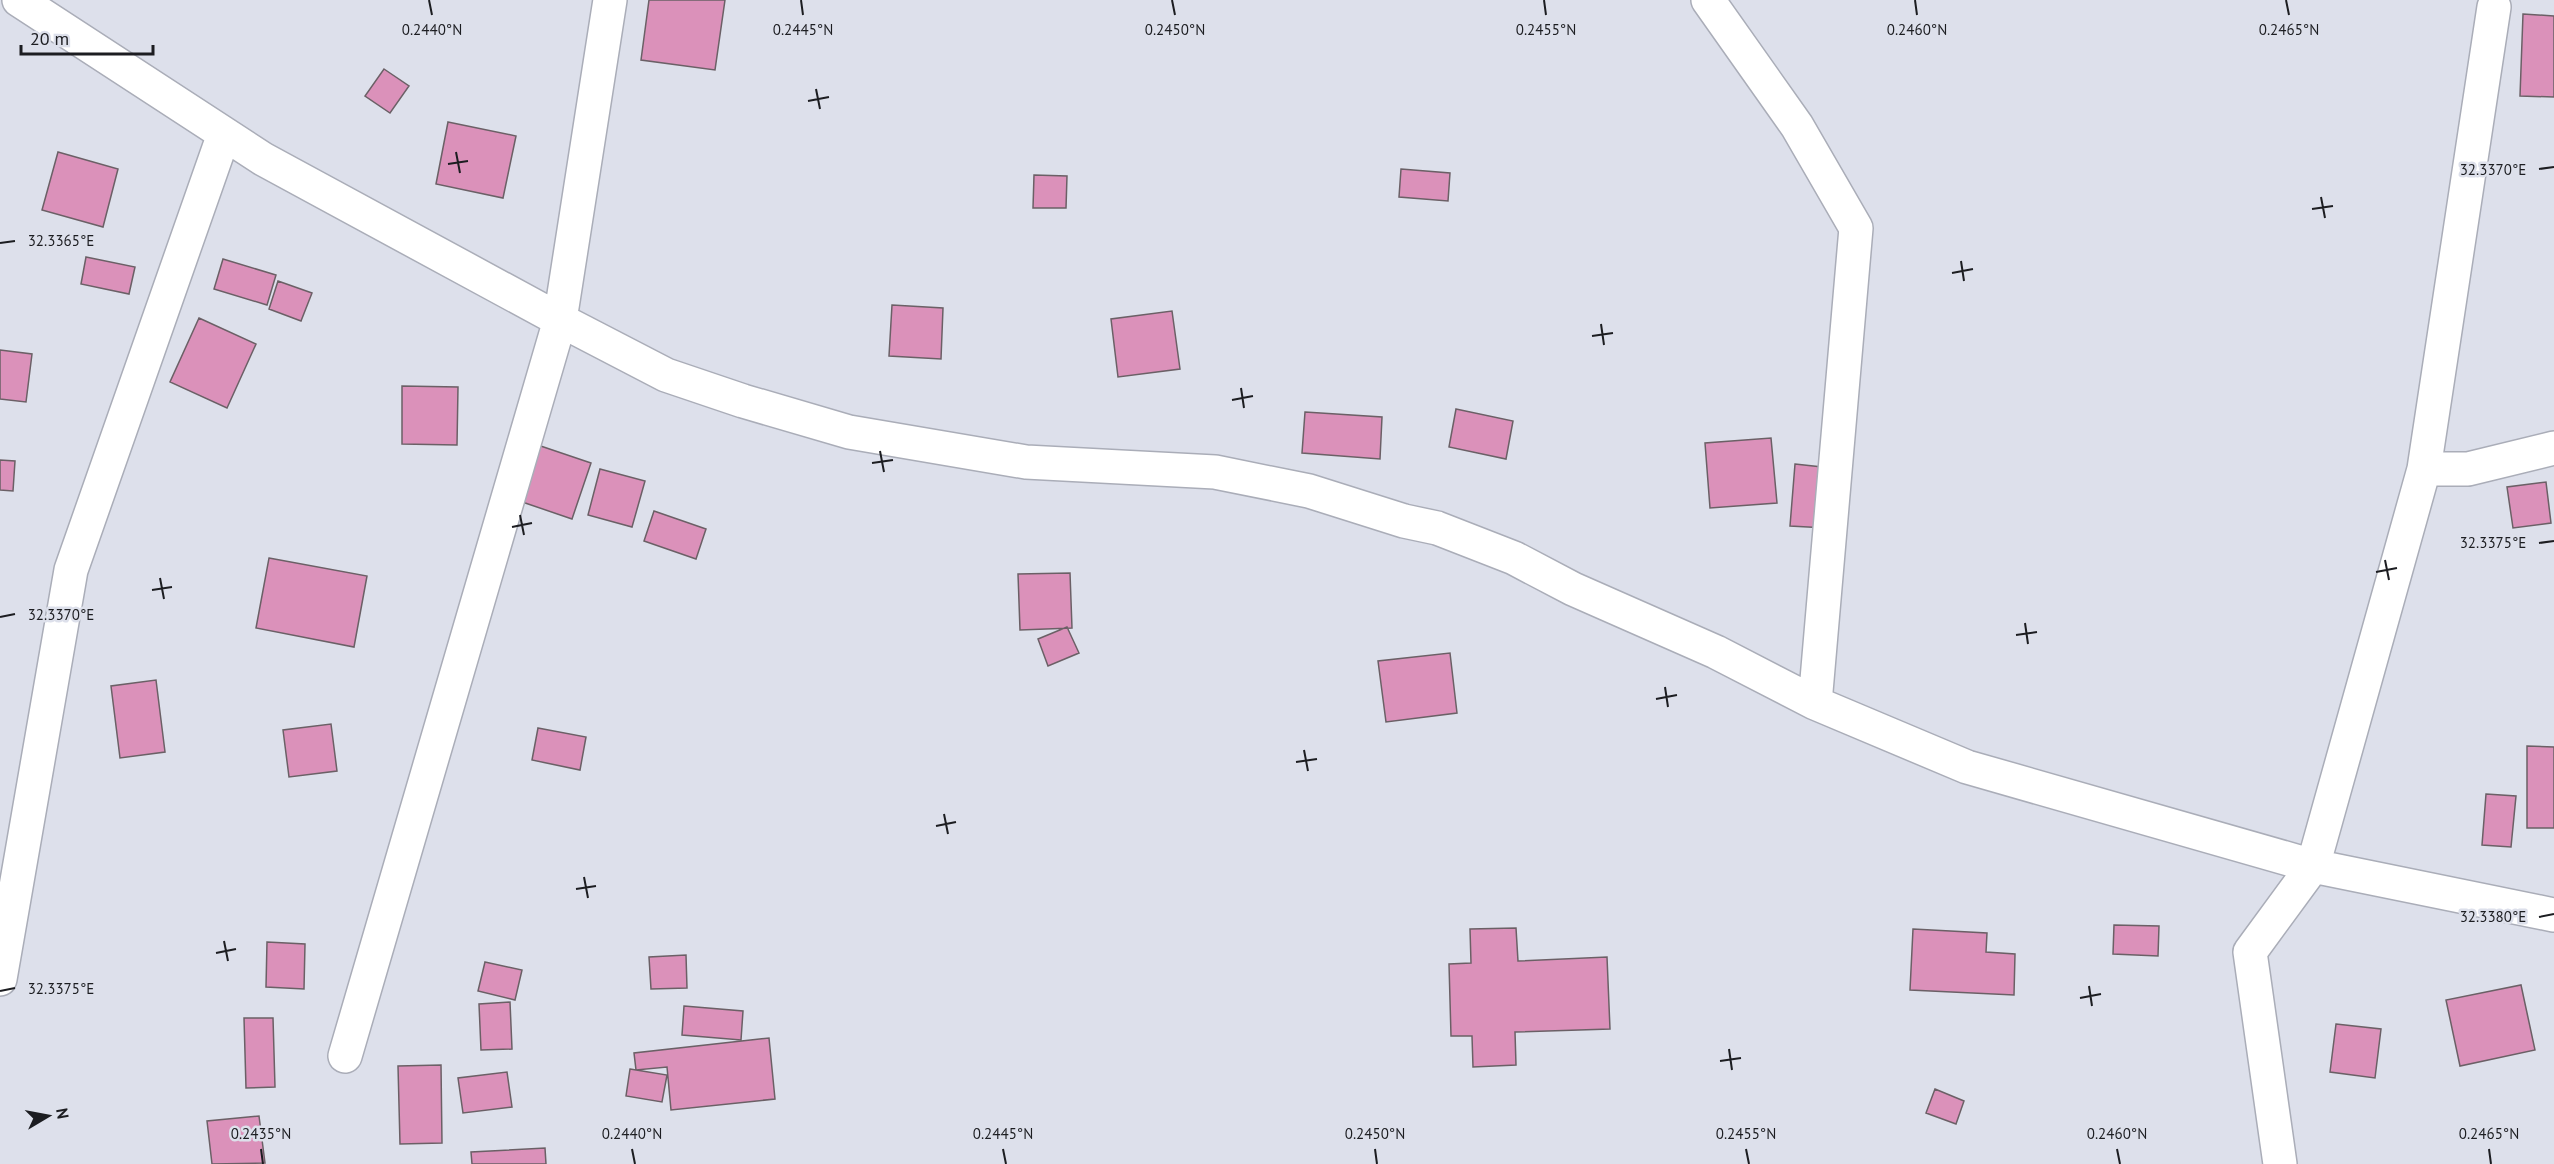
<svg xmlns="http://www.w3.org/2000/svg" width="2554" height="1164" viewBox="0 0 2554 1164" font-family="'PT Sans',sans-serif">
	<style>
		.building { fill: #db91ba; stroke: #6b6066; stroke-width: 1.5 }
		.lines { fill: none; stroke-linecap: round; stroke-linejoin: round }
		.minor-casing { stroke: #aaadb8; stroke-width: 36 }
		.minor { stroke: #fff; stroke-width: 33 }
		.ticks { fill: none; stroke: #1c1d21; stroke-width: 2 }
		.ticks-label { font-size: 15px; text-anchor: middle; fill: #1c1d21; stroke: #dde0eb; stroke-width: 5; stroke-linejoin: round; paint-order: stroke }
	</style>
	<rect width="100%" height="100%" fill="#dde0eb"/>
	<path class="building" d="M649 0H725L715 70 641 60Z
		M2523 14 2554 16V97L2520 96Z
		M384 69 409 86 390 113 365 96Z
		M448 122 516 136 503 198 436 184Z
		M58 152 118 169 103 227 42 210Z
		M1401 169 1450 173 1448 201 1399 197Z
		M1034 175 1067 176 1066 208H1033Z
		M86 257 135 267 129 294 81 284Z
		M223 259 276 275 267 305 214 289Z
		M278 281 312 293 301 321 269 309Z
		M892 305 943 308 941 359 889 356Z
		M1172 311 1180 369 1118 377 1111 319Z
		M199 318 256 344 227 408 170 382Z
		M0 350 32 354 26 402 0 399Z
		M402 386 458 387 457 445 402 444Z
		M1456 409 1513 421 1506 459 1449 447Z
		M1305 412 1382 417 1380 459 1302 453Z
		M514 437 591 463 572 519 496 493Z
		M1771 438 1777 503 1710 508 1705 443Z
		M0 460 15 461 13 491 0 490Z
		M1795 464 1831 468 1826 528 1790 526Z
		M600 469 645 481 632 527 588 515Z
		M2546 482 2551 523 2513 528 2507 487Z
		M654 511 706 529 696 559 644 541Z
		M269 558 367 576 354 647 256 628Z
		M1070 573 1072 628 1020 630 1018 574Z
		M1067 627 1079 653 1048 666 1038 639Z
		M1450 653 1457 713 1386 722 1378 661Z
		M156 680 165 752 120 758 111 686Z
		M331 724 337 771 289 777 283 730Z
		M538 728 586 737 580 770 532 760Z
		M2527 746 2554 747V828H2527Z
		M2486 794 2516 796 2511 847 2482 845Z
		M2114 925 2159 926 2158 956 2113 954Z
		M1516 928 1518 961 1607 957 1610 1029 1515 1032 1516 1065 1473 1067 1472 1036H1451L1449 964 1471 963 1470 929Z
		M1913 929 1987 933 1986 952 2015 954 2014 995 1910 990Z
		M267 942 305 944 304 989 266 987Z
		M686 955 687 988 651 989 649 957Z
		M485 962 522 970 515 1000 478 991Z
		M2521 985 2535 1050 2460 1066 2446 1000Z
		M510 1002 512 1049 481 1050 479 1004Z
		M684 1006 743 1011 741 1040 682 1035Z
		M244 1018H273L275 1087 246 1088Z
		M2336 1024 2381 1029 2375 1078 2330 1072Z
		M769 1038 775 1099 671 1110 667 1067 636 1070 634 1053Z
		M441 1065 442 1143 400 1144 398 1066Z
		M630 1069 667 1075 662 1102 626 1096Z
		M507 1072 512 1107 463 1113 458 1078Z
		M1935 1089 1964 1101 1956 1124 1926 1113Z
		M259 1116 265 1163 212 1164 207 1121Z
		M545 1148 546 1164H472L471 1152Z"/>
	<g class="lines">
		<defs>
			<path id="minor" d="M19 0 263 159 560 320 666 375 743 401 849 432 1026 462 1215 472 1309 491 1404 521 1437 528 1514 558 1573 589 1716 652 1815 703 1967 767 2313 866 2554 915
				M1708 0 1797 126 1856 228 1815 703
				M2424 469H2468L2554 448
				M0 979 71 570 224 134
				M345 1056 560 320 610 0
				M2280 1164 2250 952 2313 866 2424 469 2494 7"/>
		</defs>
		<use href="#minor" class="minor-casing"/>
		<use href="#minor" class="minor"/>
	</g>
	<path class="ticks" d="M429 0 432 15M801 0 803 15M1172 0 1175 15M1544 0 1546 15M1915 0 1917 15M2286 0 2289 15M816 89 820 109M808 101 829 97M456 152 460 173M448 164 468 161M2539 169 2554 167M2321 197 2325 218M2312 209 2333 206M0 243 15 241M1961 261 1964 281M1952 273 1973 269M1601 324 1604 345M1592 336 1613 333M1241 388 1244 408M1232 400 1253 396M880 451 884 472M872 463 893 460M520 515 524 535M512 527 532 523M2539 543 2554 541M2385 560 2389 580M2376 572 2397 568M160 578 164 599M152 590 172 587M0 617 15 614M2025 623 2028 644M2016 635 2037 632M1665 687 1668 707M1656 699 1677 695M1304 750 1308 771M1296 762 1317 759M944 814 948 834M936 826 956 822M584 877 588 898M576 889 596 886M2539 917 2554 914M224 941 228 961M216 953 236 949M2089 986 2092 1006M0 991 15 988M2080 998 2101 994M1729 1049 1732 1070M1720 1061 1741 1058M261 1149 263 1164M632 1149 635 1164M1003 1149 1006 1164M1375 1149 1377 1164M1746 1149 1749 1164M2117 1149 2120 1164M2489 1149 2491 1164"/>
	<g class="ticks-label">
		<text x="432" y="35">0.2440°N</text>
		<text x="803" y="35">0.2445°N</text>
		<text x="1175" y="35">0.2450°N</text>
		<text x="1546" y="35">0.2455°N</text>
		<text x="1917" y="35">0.2460°N</text>
		<text x="2289" y="35">0.2465°N</text>
		<text x="2493" y="175">32.3370°E</text>
		<text x="61" y="246">32.3365°E</text>
		<text x="2493" y="548">32.3375°E</text>
		<text x="61" y="620">32.3370°E</text>
		<text x="2493" y="922">32.3380°E</text>
		<text x="61" y="994">32.3375°E</text>
		<text x="261" y="1139">0.2435°N</text>
		<text x="632" y="1139">0.2440°N</text>
		<text x="1003" y="1139">0.2445°N</text>
		<text x="1375" y="1139">0.2450°N</text>
		<text x="1746" y="1139">0.2455°N</text>
		<text x="2117" y="1139">0.2460°N</text>
		<text x="2489" y="1139">0.2465°N</text>
	</g>
	<g transform="translate(48 1116) rotate(80)" stroke="#dde0eb" stroke-width="4.5" paint-order="stroke">
	<path d="M0-4.5L10 22L0 15L-10 22Z" fill="#1c1d21"/>
	<text y="-9" font-size="16" font-weight="bold" text-anchor="middle" fill="#1c1d21">N</text>
	</g>
	<path d="M21 45v9h132v-9" fill="none" stroke="#1c1d21" stroke-width="3"/>
	<text x="30" y="45" font-size="18" fill="#1c1d21" stroke="#dde0eb" stroke-width="4.5" paint-order="stroke">20 m</text>
</svg>
